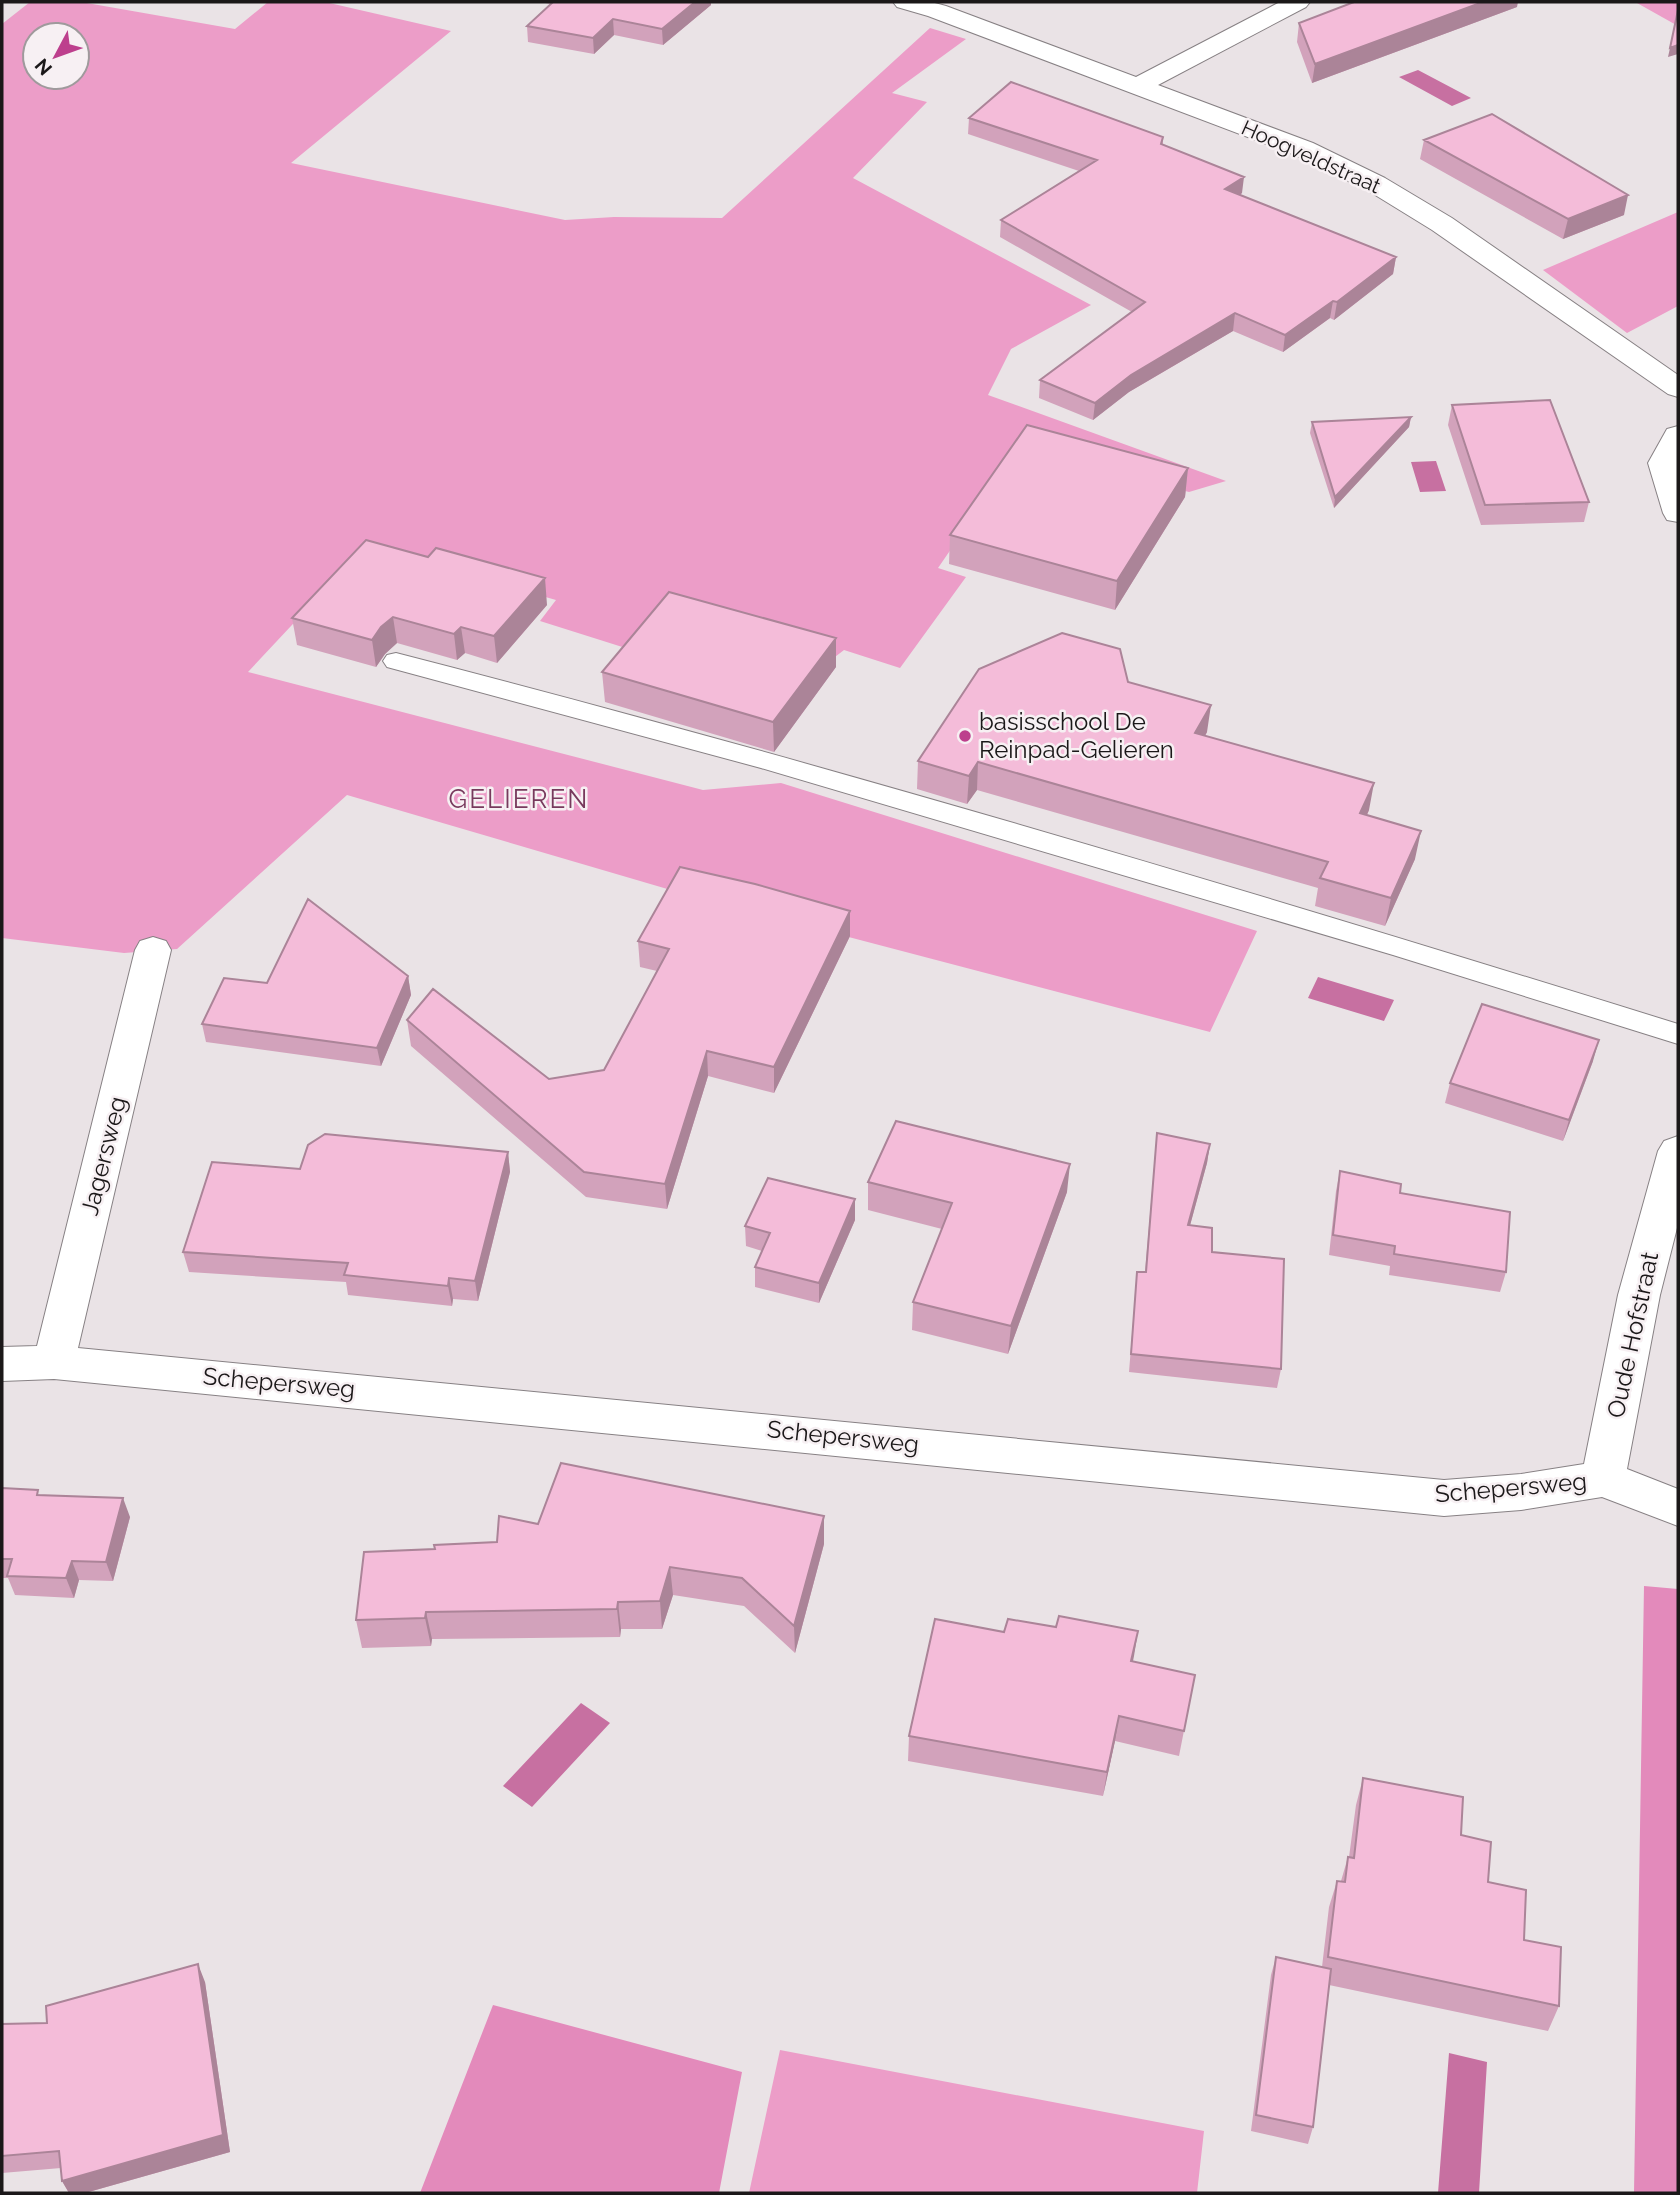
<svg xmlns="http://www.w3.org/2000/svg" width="1680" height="2195" viewBox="0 0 1680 2195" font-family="Raleway,sans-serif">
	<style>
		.green { fill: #ec9dc8; fill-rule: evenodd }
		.forest { fill: #e38abb }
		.water { fill: #c770a1 }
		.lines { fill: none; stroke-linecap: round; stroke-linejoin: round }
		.lane-casing { stroke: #878184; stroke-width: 2 }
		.street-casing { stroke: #878184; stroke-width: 2 }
		.lane { fill: #fff; fill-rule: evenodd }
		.street { fill: #fff; fill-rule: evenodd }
		.wall { fill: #d2a2bb }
		.shaded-wall { fill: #ab8498 }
		.building { fill: #f4bcd9; stroke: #ab8498; stroke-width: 2 }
		.poi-dot { fill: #bd3f8d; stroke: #f7f0f3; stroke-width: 2.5 }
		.labels { text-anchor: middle; stroke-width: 5; stroke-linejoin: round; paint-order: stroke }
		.far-street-label { font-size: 21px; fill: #1b1819; stroke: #f7f0f3 }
		.poi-label { font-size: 24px; fill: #1b1819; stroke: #f7f0f3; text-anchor: start }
		.street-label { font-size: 24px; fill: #1b1819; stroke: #f7f0f3 }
		.neighbourhood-label { font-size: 26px; letter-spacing: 2px; fill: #78395d; stroke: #f7f0f3 }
	</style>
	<rect width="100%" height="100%" fill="#eae3e6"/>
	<path class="green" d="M30 2H81L235 29 268 2H325L451 31 291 163 565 220 614 217 722 218 930 28 966 39 892 93 927 102 853 178 1091 305 1011 349 988 395 1226 481 1189 492 1020 449 938 568 966 577 900 668 844 650 831 660 635 651 540 621 556 600 366 546 248 672 703 790 781 783 1257 931 1210 1032 681 893 347 795 177 949 124 953 2 938V24ZM35 35H77V77H35Z
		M1678 2V26L1637 3 1640 2Z
		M1678 212V306L1627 333 1543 270Z
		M780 2050 1204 2131 1197 2193H749Z"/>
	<path class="forest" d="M1644 1586 1678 1589V2193H1634Z
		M493 2005 742 2072 719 2193H420Z"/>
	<path class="water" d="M1418 70 1471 98 1452 106 1399 77Z
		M1436 461 1446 491 1420 492 1411 462Z
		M1318 977 1394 1000 1384 1021 1308 998Z
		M581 1703 610 1723 532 1807 503 1786Z
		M1449 2053 1487 2062 1479 2193H1438Z"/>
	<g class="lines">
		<defs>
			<path id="lane" d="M396 653C827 764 1254 892 1678 1024V1044L1393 955 761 768 387 667 383 661 387 655Z"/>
			<path id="street" d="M893 2H931L946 6 1136 77 1280 2H1310L1306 7 1158 85 1313 143 1385 178 1452 218 1678 375V397L1668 394 1432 230 1367 190 1295 155 928 16 897 7Z
				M1678 426V522L1667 520 1663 513 1648 463 1667 429Z
				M153 937 166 941 171 950 78 1348 1444 1480 1521 1474 1584 1464 1618 1295 1658 1151 1664 1141 1678 1136V1224L1660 1295 1627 1469 1678 1489V1526L1602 1497 1521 1510 1444 1516 54 1379 2 1381V1347L37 1346 135 950 140 941Z"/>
		</defs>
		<use href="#lane" class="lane-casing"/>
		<use href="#street" class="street-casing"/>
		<use href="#lane" class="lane"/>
		<use href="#street" class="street"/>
	</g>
	<path class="wall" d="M540 2H711V5L663 45 614 35 594 54 528 42 527 26 551 4Z
		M1517 7 1312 83 1297 42 1299 23Z
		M969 118 1163 137V145L1242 193 1240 195 1396 257 1393 274 1334 320 1330 318 1283 352 1233 331 1129 392 1093 420 1039 398 1040 380 1132 312 1000 237 1001 220 1079 171 968 134Z
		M1424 140 1624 215 1563 239 1420 159Z
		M1452 405 1589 502 1584 522 1481 525 1448 425Z
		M1411 417 1409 427 1334 508 1310 433 1312 422Z
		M1188 468 1185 497 1115 610 949 564 950 535Z
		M547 605 497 663 465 653 457 660 397 643 385 654 376 667 297 645 292 618Z
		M836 638V667L774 752 605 702 602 672Z
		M1128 682 1207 732 1205 736 1369 810 1367 815 1415 859 1385 926 1315 906 1318 888 977 790 967 804 917 789 918 761Z
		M850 911V936L774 1093 708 1076 667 1209 586 1197 411 1046 407 1020 549 1079 604 1070 657 971 640 967 638 941Z
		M408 976 411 995 381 1066 206 1042 202 1024 267 983Z
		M1593 1061 1563 1141 1445 1103 1450 1083Z
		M1157 1133 1210 1144 1207 1163 1190 1225 1212 1252 1281 1369 1277 1388 1129 1372 1137 1272H1145Z
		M508 1152 510 1172 478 1301 453 1299 452 1306 348 1295 346 1282 189 1272 183 1252 300 1169Z
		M1340 1171 1400 1193 1506 1272 1500 1292 1389 1275 1390 1266 1329 1255 1336 1191Z
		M868 1182 1067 1192 1008 1354 912 1330 913 1302 942 1229 868 1210Z
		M855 1199V1220L819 1303 755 1287V1267L762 1251 746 1246 745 1226Z
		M2 1488 41 1495 130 1517 113 1581 79 1580 74 1598 15 1595 8 1578H2Z
		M538 1524 824 1544 795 1653 744 1606 673 1595 662 1629H621L620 1637 432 1639 431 1646 362 1648 356 1620 435 1549 497 1542Z
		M1133 1661 1190 1700 1179 1756 1115 1741 1103 1796 908 1761 909 1736Z
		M1363 1778 1461 1835 1524 1940 1559 2006 1548 2031 1329 1985 1313 2127 1308 2144 1251 2131 1271 1975 1276 1957 1322 1967 1329 1907 1337 1881H1341L1348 1857H1349L1356 1805Z
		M205 1982 230 2152 85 2193H69L62 2181 61 2168 2 2173V2024L47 2023Z"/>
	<path class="shaded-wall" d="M695 2H711V5L663 45 662 29Z
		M1483 2H1518L1517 7 1312 83 1315 64Z
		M613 19 614 35 594 54 593 38Z
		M1678 45V54L1668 57 1670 48Z
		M1244 177 1242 193 1223 206 1225 189Z
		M1628 195 1624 215 1563 239 1568 219Z
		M1396 257 1393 274 1334 320 1337 302Z
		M1333 301 1330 318 1283 352 1285 335Z
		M1235 313 1233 331 1129 392 1093 420 1095 403 1131 375Z
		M1411 417 1409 427 1334 508 1335 497Z
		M1188 468 1185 497 1115 610 1117 581Z
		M545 578 547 605 497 663 494 636Z
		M393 617 397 643 385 654 376 667 372 640 381 627Z
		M461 627 465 653 457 660 454 634Z
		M836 638V667L774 752 773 722Z
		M1211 705 1207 732 1191 761 1195 733Z
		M978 762 977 790 967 804 969 776Z
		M1374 783 1369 810 1355 841 1360 813Z
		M1421 831 1415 859 1385 926 1391 898Z
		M850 911V936L774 1093V1067Z
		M408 976 411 995 381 1066 377 1048Z
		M1599 1040 1593 1061 1563 1141 1569 1120Z
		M707 1051 708 1076 667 1209 665 1184Z
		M1210 1144 1207 1163 1185 1244 1188 1225Z
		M508 1152 510 1172 478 1301 475 1281Z
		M1070 1164 1067 1192 1008 1354 1011 1326Z
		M855 1199V1220L819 1303V1283Z
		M449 1278 453 1299 452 1306 448 1286Z
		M123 1498 130 1517 113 1581 106 1562Z
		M824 1516V1544L795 1653 794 1626Z
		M72 1561 79 1580 74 1598 66 1578Z
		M670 1567 673 1595 662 1629 660 1601Z
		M618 1602 621 1629 620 1637 617 1609Z
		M426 1612 432 1639 431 1646 425 1618Z
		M1138 1631 1134 1656 1128 1686 1131 1661Z
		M1119 1716 1115 1741 1103 1796 1107 1772Z
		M198 1964 205 1982 230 2152 85 2193H69L62 2181Z"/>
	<path class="building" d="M553 2H695L662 29 613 19 593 38 527 26Z
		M1354 2H1483L1315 64 1299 23Z
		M1678 10V45L1670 48Z
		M1011 82 1163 137 1161 144 1244 177 1225 189 1396 257 1337 302 1333 301 1285 335 1235 313 1131 375 1095 403 1040 380 1145 302 1001 220 1097 160 969 118Z
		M1492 114 1628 195 1568 219 1424 140Z
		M1550 400 1589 502 1485 505 1452 405Z
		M1411 417 1335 497 1312 422Z
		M1027 425 1188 468 1117 581 950 535Z
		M366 540 428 557 436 548 545 578 494 636 461 627 454 634 393 617 381 627 372 640 292 618Z
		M669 592 836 638 773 722 602 672Z
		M1062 633 1120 649 1128 682 1211 705 1195 733 1374 783 1360 813 1421 831 1391 898 1320 878 1328 862 978 762 969 776 918 761 979 669Z
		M680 867 755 884 850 911 774 1067 707 1051 665 1184 584 1172 407 1020 433 989 549 1079 604 1070 669 949 638 941Z
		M308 899 408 976 377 1048 202 1024 224 978 267 983Z
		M1482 1004 1599 1040 1569 1120 1450 1083Z
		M896 1121 1070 1164 1011 1326 913 1302 952 1203 868 1182Z
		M1157 1133 1210 1144 1188 1225 1212 1228V1252L1284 1259 1281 1369 1131 1354 1137 1272H1146Z
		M325 1134 508 1152 475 1281 449 1278 448 1286 344 1275 348 1263 183 1252 212 1162 300 1169 308 1145Z
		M1340 1171 1401 1184 1400 1193 1510 1212 1506 1272 1394 1254 1395 1246 1333 1235Z
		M768 1178 855 1199 819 1283 755 1267 770 1233 745 1226Z
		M561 1463 824 1516 794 1626 742 1578 670 1567 660 1601 618 1602 617 1609 426 1612 425 1618 356 1620 364 1552 435 1549 434 1545 497 1542 499 1516 538 1524Z
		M2 1488 38 1490 37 1495 123 1498 106 1562 72 1561 66 1578 7 1576 12 1559H2Z
		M1059 1616 1138 1631 1131 1661 1195 1675 1184 1731 1119 1716 1107 1772 909 1736 935 1619 1004 1632 1008 1619 1056 1627Z
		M1363 1778 1463 1797 1461 1835 1491 1842 1488 1882 1526 1890 1524 1940 1561 1947 1559 2006 1328 1957 1337 1881 1345 1882 1348 1857 1354 1858Z
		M1276 1957 1331 1969 1313 2127 1256 2115Z
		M198 1964 223 2135 62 2181 59 2151 2 2156V2024L47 2023 46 2006Z"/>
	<circle class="poi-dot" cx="965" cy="736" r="7"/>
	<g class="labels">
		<g class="far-street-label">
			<text transform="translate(1311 157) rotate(24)" y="7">Hoogveldstraat</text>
		</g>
		<g class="poi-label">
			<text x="979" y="730">basisschool De<tspan x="979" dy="28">Reinpad-Gelieren</tspan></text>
		</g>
		<g class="street-label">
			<text transform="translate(104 1156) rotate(-76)" y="8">Jagersweg</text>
			<text transform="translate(1633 1335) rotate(-78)" y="8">Oude Hofstraat</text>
			<text transform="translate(279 1383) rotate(5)" y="8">Schepersweg</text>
			<text transform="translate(843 1437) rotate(6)" y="8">Schepersweg</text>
			<text transform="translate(1511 1488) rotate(-5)" y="8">Schepersweg</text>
		</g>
		<g class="neighbourhood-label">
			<text x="519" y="808">GELIEREN</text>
		</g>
	</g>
	<rect width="1680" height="2195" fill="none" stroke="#1b1819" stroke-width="7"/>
	<g transform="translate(56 56) rotate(229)"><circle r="33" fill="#f7f0f3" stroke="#9f9a9c" stroke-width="2"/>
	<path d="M0-5L12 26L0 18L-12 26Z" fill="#bd3f8d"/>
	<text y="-10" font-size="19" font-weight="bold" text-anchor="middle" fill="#1b1819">N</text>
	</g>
</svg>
